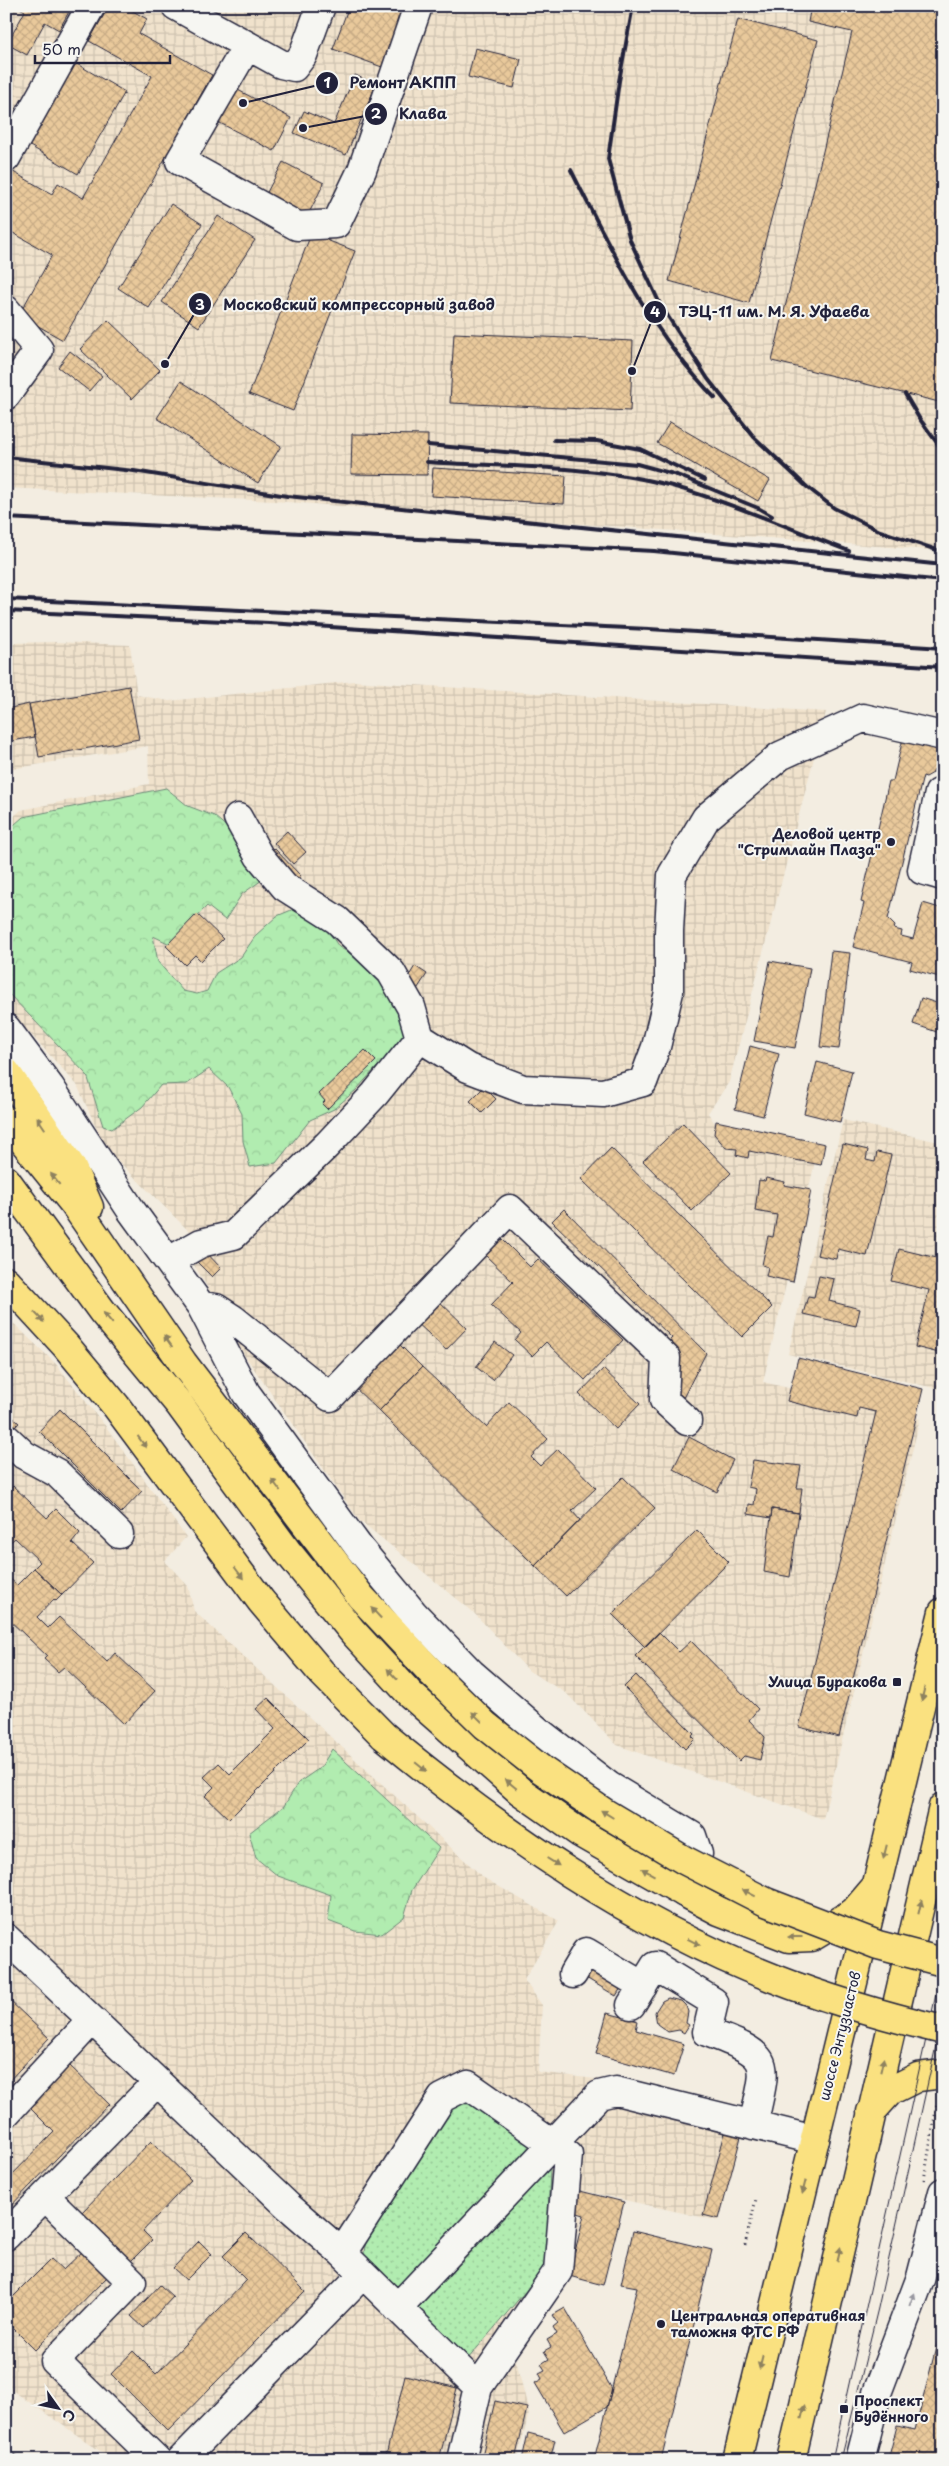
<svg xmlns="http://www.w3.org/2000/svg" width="949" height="2466" viewBox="0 0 949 2466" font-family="'Playpen Sans',sans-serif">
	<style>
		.industrial { fill: url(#industrial-grid) }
		.grass { fill: url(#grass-dots); stroke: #6a8776 }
		.forest { fill: url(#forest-crowns); stroke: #6a8776 }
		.building { fill: url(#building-cross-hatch); stroke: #22223b }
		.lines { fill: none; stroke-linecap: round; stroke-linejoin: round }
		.minor-casing { stroke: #22223b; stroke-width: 31 }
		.major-casing { stroke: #22223b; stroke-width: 31 }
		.path { stroke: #22223b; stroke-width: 3; stroke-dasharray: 1 4; stroke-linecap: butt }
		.minor { stroke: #f6f6f2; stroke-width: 28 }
		.major { stroke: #fae180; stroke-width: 28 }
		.tram { stroke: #22223b; stroke-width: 1 }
		.rail { stroke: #22223b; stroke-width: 4 }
		.major-bridge-casing { stroke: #22223b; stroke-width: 31; stroke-linecap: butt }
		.major-bridge { stroke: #fae180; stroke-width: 28 }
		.oneway { fill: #8e825e }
		.oneway2 { fill: #9797a0 }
		.poi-dot { fill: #22223b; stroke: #f6f6f2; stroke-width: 2 }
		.labels { text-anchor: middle; stroke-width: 4; stroke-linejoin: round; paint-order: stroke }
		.poi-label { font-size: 14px; font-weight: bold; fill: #22223b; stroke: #f6f6f2; text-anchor: end }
		.street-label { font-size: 14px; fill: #22223b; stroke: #f6f6f2 }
		.leader { fill: none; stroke: #22223b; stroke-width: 2 }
		.callout-dot { fill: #22223b; stroke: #f6f6f2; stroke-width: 2 }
		.mark-label { font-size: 15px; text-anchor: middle; font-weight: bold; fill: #fff }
		.callout-label { font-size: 15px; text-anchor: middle; font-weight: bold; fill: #22223b; stroke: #f6f6f2; stroke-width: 4; stroke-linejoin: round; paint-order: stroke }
	</style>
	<defs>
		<pattern id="industrial-grid" width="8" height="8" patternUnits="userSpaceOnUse" patternTransform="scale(1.25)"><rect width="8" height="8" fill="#f0e2cc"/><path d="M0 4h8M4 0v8" fill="none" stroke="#cec2b0"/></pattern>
		<pattern id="grass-dots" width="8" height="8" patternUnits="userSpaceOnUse" patternTransform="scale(1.25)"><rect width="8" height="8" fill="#b1ecb0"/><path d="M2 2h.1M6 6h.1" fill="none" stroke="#98ca98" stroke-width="1.8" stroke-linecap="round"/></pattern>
		<pattern id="forest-crowns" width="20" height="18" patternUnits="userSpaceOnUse" patternTransform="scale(1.25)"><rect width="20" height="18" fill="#b1ecb0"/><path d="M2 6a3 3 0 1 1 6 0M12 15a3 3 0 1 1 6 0" fill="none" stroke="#98ca98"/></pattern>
		<pattern id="building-cross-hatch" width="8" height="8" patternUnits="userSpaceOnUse" patternTransform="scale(1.25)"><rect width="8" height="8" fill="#e9c99b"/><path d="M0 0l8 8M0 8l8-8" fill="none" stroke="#c8ac86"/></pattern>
	</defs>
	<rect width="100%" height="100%" fill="#f3ede1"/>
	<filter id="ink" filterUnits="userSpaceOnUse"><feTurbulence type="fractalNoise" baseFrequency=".02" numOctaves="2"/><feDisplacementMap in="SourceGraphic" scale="10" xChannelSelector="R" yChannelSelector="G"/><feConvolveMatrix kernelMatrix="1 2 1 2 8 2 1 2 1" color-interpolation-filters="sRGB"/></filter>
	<g filter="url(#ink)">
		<path class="industrial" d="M6 6H943V551L274 501 6 488Z
			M56 642 130 645 137 695 169 701 354 681 826 712 729 1082 708 1113 728 1143 815 1162 763 1382 920 1419 823 1819 617 1745 566 1693 529 1671 472 1611 359 1520 225 1327 213 1296 189 1257 201 1243 106 1149 77 1085 6 1007V823L21 810 149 784 148 746 6 770V643Z
			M843 1120 943 1143V1390L788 1354Z
			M6 1316 56 1364 107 1428 186 1537 165 1561 188 1586 194 1611 484 1878 559 1921 524 1980 542 2005 538 2072 620 2082 743 2131 719 2221 575 2189 569 2214 582 2217 567 2271 515 2356 529 2413 517 2460H113L6 2386Z"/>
		<path class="grass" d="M460 2104H477L524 2138 529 2145 530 2156 403 2288C390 2285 365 2270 364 2254 364 2251 365 2246 366 2242L441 2121 448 2110Z
			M550 2169 546 2267 467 2360 417 2309Z"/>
		<path class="forest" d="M166 788 188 806 214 816 236 835 265 878 242 894 225 920 207 906 170 944 153 936 158 962 183 991 197 994 207 991 216 973 241 957 256 935 277 916 301 906 324 925 339 947 387 975 408 1028 398 1053 376 1068 356 1090 334 1109 310 1120 276 1163 250 1167 243 1141 242 1114 228 1087 209 1069 187 1084 161 1085 142 1107 112 1129 103 1126 87 1075 6 991V832L23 817Z
			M332 1749 439 1848 412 1890 404 1917 382 1934 355 1931 328 1921 331 1895 278 1876 256 1858 249 1833 284 1806 298 1783 321 1767Z"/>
		<path class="building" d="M16 6H72L59 30 45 22 27 55 7 44 25 11Z
			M109 6H124L147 19 139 34 212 75 63 340 19 315 52 255 6 229V173L8 169 52 194 58 183 83 198 152 76 89 41Z
			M349 6H404L382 67 333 49Z
			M811 6H943V403L772 361 852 32 808 22Z
			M738 19 818 40 749 303 669 281Z
			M475 48 521 59 514 88 468 77Z
			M70 60 125 92 78 174 23 142Z
			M355 75 376 85 346 155 294 133 304 111 334 124Z
			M236 89 291 118 274 151 218 122Z
			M283 162 324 183 307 217 265 196Z
			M171 204 202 224 149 308 118 288Z
			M218 216 255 240 199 327 162 302Z
			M311 234 355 251 293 411 249 394Z
			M108 320 160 370 132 399 80 349Z
			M454 333 633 341 630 411 450 403Z
			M70 351 102 376 89 391 58 367Z
			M181 381 281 446 258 483 157 418Z
			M670 422 770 480 758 501 657 443Z
			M352 434 428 435 427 475 351 474Z
			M433 468 566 476 564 504 431 496Z
			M129 686 139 739 39 757 29 704Z
			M29 704 35 737 6 742V709Z
			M903 738 943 748V771L934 769 933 773 926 777 923 776 888 919 895 926 894 929 902 931 901 936 913 939 923 903 943 909V978L910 969 912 962 853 947 864 903 861 902 889 781H893Z
			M287 831 306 852 293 864 274 843Z
			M274 848 301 876 294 882 267 855Z
			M197 914 223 939 201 961 195 955 185 965 166 946Z
			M831 951 850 953 839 1049 820 1047Z
			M770 961 810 968 795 1048 754 1041Z
			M415 966 427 974 414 994 404 984Z
			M921 998 943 1005V1034L913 1024Z
			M750 1046 779 1054 763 1116 735 1109Z
			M365 1050 376 1061 327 1109 322 1104 325 1101 319 1094Z
			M817 1062 852 1071 840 1122 804 1113Z
			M484 1087 496 1099 482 1113 470 1101Z
			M716 1121 825 1144 821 1165 749 1151 748 1158 736 1155 737 1149 726 1148 714 1134Z
			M683 1123 731 1173 692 1211 643 1161Z
			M843 1144 868 1150 866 1160 875 1162 877 1152 891 1155 867 1256 838 1249 836 1259 817 1255Z
			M611 1148 772 1307 742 1337 581 1179Z
			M766 1178 785 1182 784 1185 811 1190 793 1282 766 1276 768 1267 762 1265 768 1236 773 1237 777 1215 755 1211 759 1180 765 1181Z
			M564 1209 706 1353 681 1402 672 1388 667 1343 672 1338 552 1221Z
			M943 1232V1354L915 1347 929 1290 891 1281 899 1249 937 1258Z
			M501 1238 530 1267 538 1259 623 1340 585 1380 546 1342 532 1356 515 1340 521 1333 491 1305 513 1282 485 1255Z
			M203 1249 221 1268 212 1277 193 1258Z
			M819 1276 834 1279 829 1301 860 1309 856 1326 803 1314 808 1296 814 1297Z
			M436 1298 467 1328 446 1350 414 1320Z
			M395 1340 422 1367 379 1411 352 1385Z
			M495 1342 512 1355 493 1380 476 1367Z
			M798 1358 923 1389 839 1737 799 1727 876 1412 859 1408 857 1418 787 1401Z
			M422 1367 486 1427 509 1402 548 1439 531 1457 540 1466 558 1449 596 1488 572 1511 580 1520 535 1566 379 1411Z
			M603 1369 640 1404 616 1429 579 1394Z
			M60 1409 142 1491 121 1513 39 1431Z
			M6 1411 19 1423 9 1433 6 1430Z
			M689 1437 733 1460 717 1492 673 1469Z
			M753 1460 801 1466 797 1488H802L799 1513 772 1509 771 1518 748 1514 749 1504 754 1505 756 1489 748 1487Z
			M623 1477 655 1508 566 1596 535 1566Z
			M13 1486 47 1518 56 1509 80 1533 72 1543 93 1563 62 1595 34 1568 40 1562 15 1538 6 1546V1492Z
			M772 1509 799 1513 790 1577 764 1572Z
			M697 1530 729 1562 645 1647 612 1614Z
			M34 1568 62 1595 56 1601 54 1599 37 1617 48 1628 59 1617 107 1662 115 1653 155 1691 124 1724 64 1667 58 1672 44 1659 47 1656 6 1617V1575L17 1585Z
			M659 1632 679 1652 691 1641 758 1709 749 1720 765 1737 760 1760 744 1756 739 1761 635 1656Z
			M636 1675 694 1734 692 1736 695 1739 685 1749 624 1687Z
			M268 1698 309 1739 229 1819 205 1796 214 1787 204 1777 219 1763 230 1774 275 1729 256 1709Z
			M594 1965 624 1983 616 1996 586 1978Z
			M668 1998 681 2001 686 2006 688 2012 686 2023 689 2025 684 2033 679 2030 668 2032 657 2024 655 2012 662 2001Z
			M8 1999 49 2038 6 2084V2002Z
			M607 2013 638 2021 636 2030 684 2044 674 2076 596 2054Z
			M68 2064 109 2104 6 2211V2181L54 2132 28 2106Z
			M726 2129 742 2133 719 2219 703 2215Z
			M151 2141 191 2180 143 2231 152 2240 130 2262 80 2214Z
			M576 2190 624 2202 603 2285 569 2276 584 2215 571 2211Z
			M633 2231 712 2250 661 2460H594L637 2287 621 2284Z
			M246 2233 305 2291 168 2431 111 2374 133 2351 156 2374 247 2280 223 2256Z
			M199 2241 212 2254 186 2280 173 2268Z
			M85 2249 110 2274 35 2350 6 2321V2304L51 2259 63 2270Z
			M160 2285 173 2297 144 2328 131 2316Z
			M565 2308 612 2389 607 2407 564 2432 535 2383 542 2379 539 2373 545 2370 541 2364 549 2359 544 2351 551 2347 547 2340 557 2334 553 2327 558 2323 553 2315Z
			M943 2320V2460H888L897 2426 915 2430Z
			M405 2375 457 2388 439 2460H385Z
			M495 2401 527 2408 515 2460H481Z
			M528 2433 555 2440 550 2460H522Z"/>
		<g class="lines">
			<defs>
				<path id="minor" d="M176 6 281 64 294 67 303 55 321 6
					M247 46 180 161 297 226 336 224 362 170 418 6
					M6 158 91 6
					M6 310 39 350 6 395
					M943 794 939 793 922 870 943 876
					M238 818 259 856 285 887 337 920 391 972 411 1007 420 1038 468 1068 523 1089 603 1093 643 1082 656 1047 669 992V931L672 875 706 818 780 756 863 718 943 736
					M6 1028 50 1087 131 1210 201 1306 246 1393 360 1549 413 1613 471 1673 538 1731 609 1786 692 1836 698 1854 685 1893
					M169 1261 201 1243 234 1235 327 1145 375 1094 420 1038
					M201 1306 216 1308 233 1319 330 1397 510 1209 666 1358 664 1400 687 1421
					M6 1438 24 1455 57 1473 119 1534
					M6 1938 289 2207 342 2253
					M573 1974 586 1952 643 1986
					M631 2005 655 1966 714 2002 707 2032C774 2057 768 2058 753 2125
					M6 2113 92 2020
					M45 2196 157 2082
					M6 2236 45 2196 132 2282 55 2361 157 2460
					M397 2308 599 2095 616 2091 815 2140
					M181 2460 363 2274
					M461 2460 478 2387 558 2271 568 2155 468 2085 442 2098 342 2253 478 2387
					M860 2460 877 2393 921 2277 943 2192"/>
				<path id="major" d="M6 1072 71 1166 89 1207
					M6 1120 74 1204 183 1363 361 1597 433 1674
					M6 1180 102 1311 179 1404 287 1551 353 1632 410 1694 520 1791 580 1833 685 1893 719 1911 789 1938 812 1937 854 1912 877 1885
					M6 1281 66 1346 116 1406 261 1601 321 1672 384 1736
					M871 2112 890 2091 918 2077 943 2074
					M737 2460 943 1612
					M791 2460 943 1807"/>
			</defs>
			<use href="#minor" class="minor-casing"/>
			<use href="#major" class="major-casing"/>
			<path class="path" d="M924 2180 937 2104
				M745 2245 756 2199"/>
			<use href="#minor" class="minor"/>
			<use href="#major" class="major"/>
			<path class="tram" d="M832 2460 943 1963
				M841 2460 878 2308 943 2014"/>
			<path class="rail" d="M633 6 619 81 608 159 630 240 660 304 708 379 754 437 807 487 834 508 880 531 943 552
				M571 170C613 253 649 330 715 398
				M905 394 919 418 943 451
				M554 440 597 441 640 449 705 480
				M428 445 637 464 677 475 758 508 772 516
				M6 457 134 471 287 496 943 565
				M427 462C505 467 597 465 672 486 732 503 791 529 849 551
				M6 518 654 551 943 581
				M6 599 649 629 943 648
				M6 611 269 623 943 667
				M6 2451 20 2460"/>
			<defs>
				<path id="major-bridge" d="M433 1674 485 1725 542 1770 605 1813 684 1860 766 1902 878 1945 943 1962
					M384 1736C502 1833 630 1922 773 1978 829 2000 885 2016 943 2030"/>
			</defs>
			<use href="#major-bridge" class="major-bridge-casing"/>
			<use href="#major-bridge" class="major-bridge"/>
		</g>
		<defs><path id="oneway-solid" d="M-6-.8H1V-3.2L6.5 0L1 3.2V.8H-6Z" transform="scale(1.25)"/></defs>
		<g class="oneway">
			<use href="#oneway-solid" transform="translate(41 1123) rotate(-124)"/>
			<use href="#oneway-solid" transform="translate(55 1179) rotate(-128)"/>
			<use href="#oneway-solid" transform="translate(39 1317) rotate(47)"/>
			<use href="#oneway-solid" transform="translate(108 1318) rotate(-130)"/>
			<use href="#oneway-solid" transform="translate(168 1341) rotate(-125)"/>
			<use href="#oneway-solid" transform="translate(142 1442) rotate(54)"/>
			<use href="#oneway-solid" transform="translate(276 1485) rotate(-127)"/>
			<use href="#oneway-solid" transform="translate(239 1573) rotate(53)"/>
			<use href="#oneway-solid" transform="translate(376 1613) rotate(-133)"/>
			<use href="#oneway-solid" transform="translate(392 1674) rotate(-133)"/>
			<use href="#oneway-solid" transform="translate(923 1694) rotate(104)"/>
			<use href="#oneway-solid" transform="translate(477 1717) rotate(-136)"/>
			<use href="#oneway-solid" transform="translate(421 1767) rotate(39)"/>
			<use href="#oneway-solid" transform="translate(511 1784) rotate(-140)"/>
			<use href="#oneway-solid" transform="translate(607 1814) rotate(-148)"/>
			<use href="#oneway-solid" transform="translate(885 1852) rotate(104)"/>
			<use href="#oneway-solid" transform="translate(553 1862) rotate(32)"/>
			<use href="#oneway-solid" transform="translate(648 1872) rotate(-151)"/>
			<use href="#oneway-solid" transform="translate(749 1893) rotate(-153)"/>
			<use href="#oneway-solid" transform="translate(920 1907) rotate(-77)"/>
			<use href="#oneway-solid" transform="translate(795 1937) rotate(180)"/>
			<use href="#oneway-solid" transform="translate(694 1942) rotate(26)"/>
			<use href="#oneway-solid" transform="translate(882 2065) rotate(-77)"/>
			<use href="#oneway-solid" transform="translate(804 2187) rotate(104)"/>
			<use href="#oneway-solid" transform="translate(839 2254) rotate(-77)"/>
			<use href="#oneway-solid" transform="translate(761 2362) rotate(104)"/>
			<use href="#oneway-solid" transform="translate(803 2412) rotate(-77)"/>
		</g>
		<use class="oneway2" href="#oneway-solid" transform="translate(912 2299) rotate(-69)"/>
	</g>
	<g class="poi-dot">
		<circle cx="891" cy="842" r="5"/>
		<rect x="892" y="1677" width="10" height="10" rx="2.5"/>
		<circle cx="661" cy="2324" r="5"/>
		<rect x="839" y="2404" width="10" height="10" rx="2.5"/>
	</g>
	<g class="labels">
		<g class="poi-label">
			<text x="881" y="839">Деловой центр<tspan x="881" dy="16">"Стримлайн Плаза"</tspan></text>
			<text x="887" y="1687">Улица Буракова</text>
			<text x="671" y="2321" text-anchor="start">Центральная оперативная<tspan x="671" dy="16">таможня ФТС РФ</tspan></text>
			<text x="854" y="2406" text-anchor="start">Проспект<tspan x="854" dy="16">Будённого</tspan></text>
		</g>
		<g class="street-label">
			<text transform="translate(840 2036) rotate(-76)" y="5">шоссе Энтузиастов</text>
		</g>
	</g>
	<path class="leader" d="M243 103L327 83M303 128L376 114M165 364L200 304M632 371L655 312"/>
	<g class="callout-dot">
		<circle cx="243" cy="103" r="5"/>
		<circle cx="303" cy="128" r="5"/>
		<circle cx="165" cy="364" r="5"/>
		<circle cx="632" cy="371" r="5"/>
		<circle cx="327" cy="83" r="12"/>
		<circle cx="376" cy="114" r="12"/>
		<circle cx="200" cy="304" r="12"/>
		<circle cx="655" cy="312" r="12"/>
	</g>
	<g class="mark-label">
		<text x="327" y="88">1</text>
		<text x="376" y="119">2</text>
		<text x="200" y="310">3</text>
		<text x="655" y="317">4</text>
	</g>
	<g class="callout-label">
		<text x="403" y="88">Ремонт АКПП</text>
		<text x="423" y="119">Клава</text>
		<text x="359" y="310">Московский компрессорный завод</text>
		<text x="774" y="317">ТЭЦ-11 им. М. Я. Уфаева</text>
	</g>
	<rect width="949" height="2466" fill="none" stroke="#f6f6f2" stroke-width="25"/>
	<rect x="12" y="12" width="924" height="2441" fill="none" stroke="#22223b" stroke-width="2" filter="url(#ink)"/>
	<g transform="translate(58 2408) rotate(123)" stroke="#f6f6f2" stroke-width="4" paint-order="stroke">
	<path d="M0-4L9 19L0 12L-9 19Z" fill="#22223b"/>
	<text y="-8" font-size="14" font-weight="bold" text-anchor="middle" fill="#22223b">С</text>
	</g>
	<path d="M35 55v8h135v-8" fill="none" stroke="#22223b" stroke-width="2.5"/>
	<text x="42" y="55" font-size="15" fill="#22223b" stroke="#f6f6f2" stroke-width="4" paint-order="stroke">50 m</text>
</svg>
